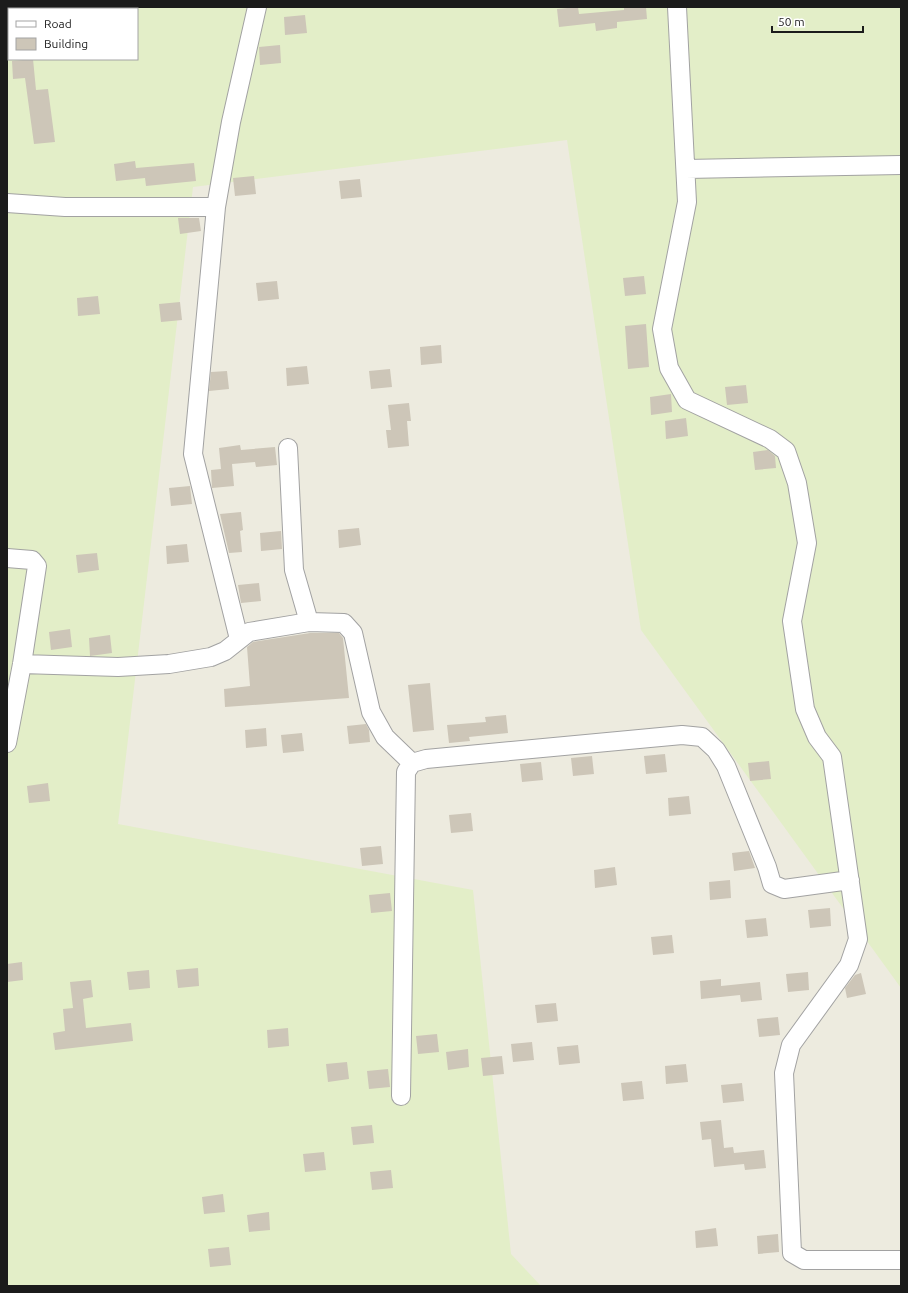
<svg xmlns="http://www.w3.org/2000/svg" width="908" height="1293" viewBox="0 0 908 1293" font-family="Ubuntu,sans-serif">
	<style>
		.farmland { fill: #e3eec8; fill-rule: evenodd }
		.building { fill: #cdc6b8 }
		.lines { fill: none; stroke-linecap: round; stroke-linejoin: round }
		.minor-casing { stroke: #a2a2a2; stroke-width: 20 }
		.minor { stroke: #fff; stroke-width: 18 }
	</style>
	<rect width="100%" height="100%" fill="#edebdf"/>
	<path class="farmland" d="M7 7H901V988L641 630 567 140 193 187 118 824 473 890 511 1254 541 1286H7ZM9 9H137V59H9Z"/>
	<path class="building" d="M578 7 579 14 624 10V7H646L647 19 617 22V28L596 31 595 23 559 27 557 9Z
		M305 15 307 33 285 35 284 17Z
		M280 45 281 63 260 65 259 47Z
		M33 59 36 90 48 89 55 142 34 144 25 78 13 79 12 61Z
		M135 161 136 168 194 163 196 181 146 186 145 178 116 181 114 164Z
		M254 176 256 194 235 196 233 178Z
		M360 179 362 197 341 199 339 181Z
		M178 218H199L201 231 180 234Z
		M644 276 646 294 625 296 623 278Z
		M277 281 279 299 258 301 256 283Z
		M98 296 100 314 78 316 77 298Z
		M180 302 182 320 161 322 159 304Z
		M646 324 649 367 628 369 625 326Z
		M441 345 442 363 421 365 420 347Z
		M307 366 309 384 287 386 286 368Z
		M390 369 392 387 371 389 369 371Z
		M227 371 229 389 209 391 211 372Z
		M746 385 748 403 727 405 725 387Z
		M671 394 672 412 651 415 650 397Z
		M409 403 411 421H407L409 446 388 448 386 430H391L388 405Z
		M686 418 688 436 666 439 665 421Z
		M240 445 241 450 275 447 277 465 256 467 255 462 232 464 234 486 212 488 211 470 221 469 219 448Z
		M768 450 775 456 776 468 755 470 753 452Z
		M190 486 192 504 171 506 169 488Z
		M241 512 243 530 240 531 242 552 229 553 220 514Z
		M359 528 361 545 339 548 338 530Z
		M281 531 282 549 261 551 260 533Z
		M187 544 189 562 167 564 166 546Z
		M97 553 99 570 78 573 76 555Z
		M259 583 261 601 241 603 238 585Z
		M70 629 72 647 51 650 49 632Z
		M310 633H339L343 638 349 698 225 707 224 689 250 686 247 647 253 642Z
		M110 635 112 653 90 656 89 638Z
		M430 683 434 730 413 732 408 685Z
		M506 715 508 733 469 737 470 741 449 743 447 725 486 722 485 717Z
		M366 724 369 730 370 742 349 744 347 726Z
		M266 728 267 746 246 748 245 730Z
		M302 733 304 751 283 753 281 735Z
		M665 754 667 772 646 774 644 756Z
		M592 756 594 774 573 776 571 758Z
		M769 761 771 779 750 781 748 763Z
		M541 762 543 780 522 782 520 764Z
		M48 783 50 801 29 803 27 786Z
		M689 796 691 814 669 816 668 798Z
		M471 813 473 831 451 833 449 815Z
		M381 846 383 864 362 866 360 848Z
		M749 851 755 868 734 871 732 853Z
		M615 867 617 885 595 888 594 870Z
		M730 880 731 898 710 900 709 882Z
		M390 893 392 911 371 913 369 895Z
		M830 908 831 926 810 928 808 910Z
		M766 918 768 936 747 938 745 920Z
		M672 935 674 953 653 955 651 937Z
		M22 962 23 980 7 982V964Z
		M198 968 199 986 178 988 176 970Z
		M149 970 150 988 129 990 127 972Z
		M808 972 809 990 788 992 786 974Z
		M861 973 866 994 847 998 845 988 855 975Z
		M721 979V986L760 982 762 1000 741 1002 740 995 701 999 700 981Z
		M91 980 93 997 83 999 86 1028 131 1023 133 1041 55 1050 53 1033 65 1031 63 1009 73 1008 70 982Z
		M556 1003 558 1021 537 1023 535 1005Z
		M778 1017 780 1035 759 1037 757 1019Z
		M288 1028 289 1046 268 1048 267 1030Z
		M437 1034 439 1052 418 1054 416 1036Z
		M532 1042 534 1060 513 1062 511 1044Z
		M578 1045 580 1063 559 1065 557 1047Z
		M468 1049 469 1067 448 1070 446 1052Z
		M502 1056 504 1074 483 1076 481 1058Z
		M347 1062 349 1079 328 1082 326 1064Z
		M686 1064 688 1082 666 1084 665 1066Z
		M388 1069 390 1087 369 1089 367 1071Z
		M642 1081 644 1099 623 1101 621 1083Z
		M742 1083 744 1101 723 1103 721 1085Z
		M721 1120 724 1148 733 1147 734 1153 764 1150 766 1168 745 1170 744 1164 714 1167 711 1139 702 1140 700 1122Z
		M372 1125 374 1143 353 1145 351 1127Z
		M324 1152 326 1170 305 1172 303 1154Z
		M391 1170 393 1188 372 1190 370 1172Z
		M223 1194 225 1212 204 1214 202 1197Z
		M269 1212 270 1230 249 1232 247 1215Z
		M716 1228 718 1246 696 1248 695 1231Z
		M778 1234 779 1252 758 1254 757 1236Z
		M229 1247 231 1265 210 1267 208 1249Z"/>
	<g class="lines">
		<defs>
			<path id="minor" d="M677 7 687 202 662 329 669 368 687 400 770 439 786 451 797 483 807 543 792 621 805 709 817 737 832 757 858 939 849 965 791 1045 784 1073 792 1253 804 1260H901
				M686 169 901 165
				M7 203 65 207H216
				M288 448 294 570 309 622
				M7 558 32 560 37 566 22 664 7 743
				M239 639 193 454 216 207 231 122 257 7
				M22 664 118 667 169 664 211 657 225 651 249 632 309 622 344 623 353 633 371 712 385 737 412 763
				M401 1096 406 772 412 763 426 759 682 735 702 737 716 750 726 766 767 867 772 884 784 889 850 880"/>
		</defs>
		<use href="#minor" class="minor-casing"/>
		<use href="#minor" class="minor"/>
	</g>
	<rect width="908" height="1293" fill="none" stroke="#1b1b1b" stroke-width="16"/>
	<rect x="8" y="8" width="130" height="52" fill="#ffffff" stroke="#a4a4a4"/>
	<rect x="16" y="21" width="20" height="6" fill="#ffffff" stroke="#a4a4a4"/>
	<text x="44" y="28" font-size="12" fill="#1b1b1b">Road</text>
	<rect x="16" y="38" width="20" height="12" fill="#cdc6b8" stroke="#a4a4a4"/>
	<text x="44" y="48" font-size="12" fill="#1b1b1b">Building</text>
	<path d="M772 26v6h91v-6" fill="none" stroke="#1b1b1b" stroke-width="2"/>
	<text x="778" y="26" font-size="12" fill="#1b1b1b" stroke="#ffffff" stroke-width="3" paint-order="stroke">50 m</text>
</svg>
